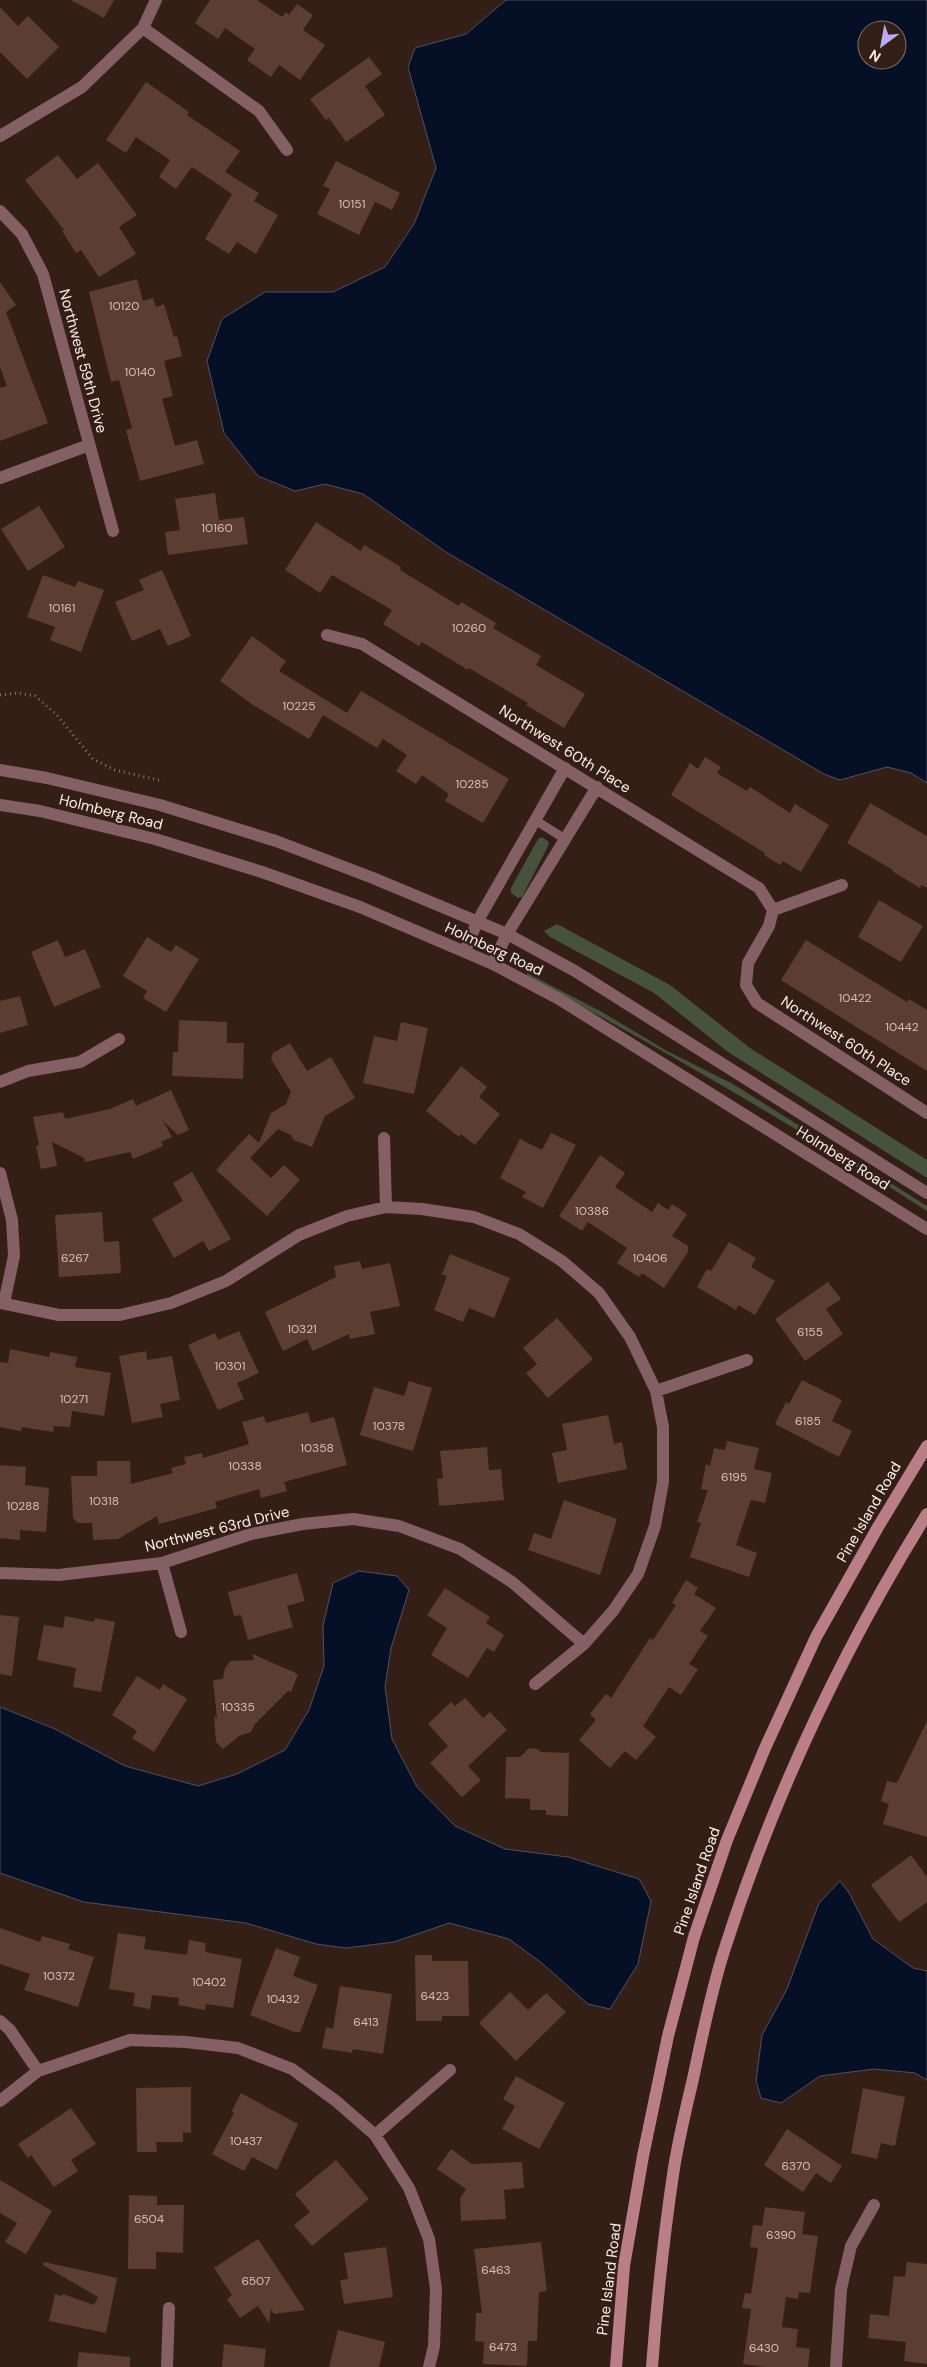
<svg xmlns="http://www.w3.org/2000/svg" width="927" height="2367" viewBox="0 0 927 2367" font-family="'DM Sans',sans-serif">
	<style>
		.green { fill: #46523d }
		.water { fill: #050f25; stroke: #4f515f; fill-rule: evenodd }
		.building { fill: #5c3d32 }
		.lines { fill: none; stroke-linecap: round; stroke-linejoin: round }
		.path { stroke: #88756f; stroke-width: 3; stroke-dasharray: 1 4; stroke-linecap: butt }
		.service { stroke: #845f63; stroke-width: 9 }
		.minor { stroke: #845f63; stroke-width: 12 }
		.tertiary { stroke: #845f63; stroke-width: 12 }
		.secondary { stroke: #ba7f86; stroke-width: 12 }
		.labels { text-anchor: middle; stroke-width: 4.5; stroke-linejoin: round; paint-order: stroke }
		.number-label { font-size: 12px; fill: #d3c0ba }
		.street-label { font-size: 15px; fill: #fbece7; stroke: #341f17 }
	</style>
	<rect width="100%" height="100%" fill="#341f17"/>
	<path class="green" d="M542 837 549 842 547 848 522 897 518 898 511 893V888L538 839Z
		M557 924 670 985 750 1048 927 1160V1178L728 1052 654 993 550 937 544 931Z
		M527 973 602 1012 667 1051 733 1084 927 1206V1211C797 1128 664 1049 527 977Z"/>
	<path class="water" d="M506 0H927V783L911 773 887 767 840 780 824 774 446 552 363 494 325 484 295 491 258 476 224 433 207 361 222 319 265 292H333L385 267 414 224 436 168 408 67 415 48 466 34ZM867 30H897V60H867Z
		M359 1571 397 1576 409 1590 391 1648 385 1687 392 1739 417 1787 455 1826 505 1849 568 1857 639 1879 651 1901 638 1964 610 2009 588 2004 543 1964 509 1939 449 1923 394 1942 346 1948 316 1944 246 1923 84 1902 0 1873V1707L55 1729 125 1766 198 1786 237 1774 285 1750 309 1710 324 1666 323 1626 333 1583Z
		M840 1881 849 1893 873 1939 913 1968 927 1971V2080L915 2073 874 2069 820 2076 781 2103 761 2098 756 2081 762 2035 787 1989 819 1903Z"/>
	<path class="building" d="M71 0H114L104 18Z
		M210 0H257L282 17 286 12 289 15 297 4 313 15 303 30 325 45 300 80 279 65 271 77 247 60 255 49 225 28 218 39 195 23Z
		M0 7 18 26 28 16 59 47 27 79 0 52Z
		M369 57 382 74 365 86 385 115 346 142 329 118 326 120 310 99Z
		M146 82 189 112 187 115 240 151 225 172 259 193 254 201 278 215 256 254 237 242 229 254 205 239 232 194 192 167 176 189 159 177 170 160 136 137 126 153 106 140Z
		M58 155 77 179 98 163 137 215 119 227 136 254 99 277 81 250 76 253 62 231 64 230 25 180Z
		M336 161 400 193 392 210 375 202 359 235 317 214 330 189 323 186Z
		M137 279 143 301 153 298 156 307 164 304 174 337 177 336 182 356 164 361 173 396 162 399 175 446 197 440 204 464 140 481 126 430 132 428 119 380 111 382 89 292Z
		M0 282 16 305 6 312 48 423 0 441V388L7 386 0 367Z
		M215 493 219 520 244 517 248 544 168 555 165 532 180 530 175 499Z
		M39 506 65 547 28 571 1 529Z
		M316 522 361 551 364 545 401 567 400 570 459 606 461 602 496 623 493 628 541 656 536 665 585 694 564 728 526 705 528 703 469 668 468 670 422 642 419 646 383 624 392 610 332 575 320 593 285 570Z
		M162 570 191 636 168 646 160 629 132 641 115 602 144 590 139 580Z
		M43 575 75 587 78 581 104 590 81 652 50 640 55 627 27 617Z
		M252 636 286 661 279 671 347 713 361 691 509 779 483 823 445 801 449 794 422 775 416 784 396 771 407 755 383 739 377 748 323 715 309 739 253 705 220 681Z
		M705 757 721 767 717 773 747 791 750 787 790 813 795 804 829 825 801 872 783 861 780 865 764 855 765 853 671 795 690 763 698 769Z
		M870 803 927 836V888L922 885 920 888 892 871 893 870 847 843Z
		M879 900 923 926 901 962 858 937Z
		M147 937 171 952 176 945 199 959 166 1012 143 998 147 991 123 976Z
		M58 940 65 957 85 949 101 987 54 1007 31 952Z
		M806 940 907 1002 909 999 927 1010V1071L781 980Z
		M20 996 28 1025 0 1033V1001Z
		M179 1020 227 1022V1043H244L243 1079 172 1076 173 1052H178Z
		M401 1022 428 1028 414 1094 363 1083 374 1036 397 1041Z
		M290 1043 307 1071 331 1057 355 1098 325 1116 312 1147 294 1140 291 1135 278 1129 250 1158 271 1178 284 1165 300 1180 267 1216 216 1170 249 1134 259 1143 271 1113 286 1104 291 1092 271 1059 273 1053Z
		M461 1066 487 1087 479 1097 500 1114 475 1145 461 1134 459 1137 426 1111Z
		M171 1090 189 1130 178 1135 163 1121 172 1137 161 1142 163 1146 133 1159 130 1152 85 1162 84 1158 52 1142 57 1166 41 1169 36 1146 39 1145 33 1117 63 1112 65 1119 110 1109 133 1099 136 1106Z
		M551 1133 576 1145 543 1208 522 1197 526 1192 500 1178 520 1139 542 1150Z
		M600 1155 625 1173 615 1187 652 1212 658 1203 668 1210 672 1204 687 1214 672 1236 688 1246V1252L664 1288 642 1273 639 1277 617 1263 627 1248 588 1222 582 1231 559 1216Z
		M192 1172 231 1239 209 1251 203 1241 174 1258 152 1219 183 1201 173 1183Z
		M102 1212 104 1242 119 1241 121 1273 59 1277 55 1215Z
		M729 1242 756 1258 751 1267 775 1281 755 1315 738 1305 736 1310 697 1287 707 1269 711 1271Z
		M450 1254 510 1278 494 1318 469 1308 463 1322 434 1310 447 1276 442 1274Z
		M360 1261 362 1269 390 1263 400 1306 370 1312 375 1334 350 1339 349 1334 313 1351 307 1339 283 1351 265 1312 336 1277 334 1266Z
		M828 1282 841 1299 826 1309 843 1334 805 1361 775 1319Z
		M557 1318 593 1359 548 1398 526 1373 537 1364 523 1348Z
		M239 1331 259 1373 237 1383 244 1399 218 1410 188 1345 215 1333 218 1340Z
		M10 1349 49 1357 50 1352 77 1357 75 1367 111 1373 104 1416 72 1411 70 1427 54 1426 53 1432 22 1427 21 1431 0 1427V1362L8 1363Z
		M146 1351 147 1360 172 1356 180 1400 160 1404 163 1417 132 1423 119 1356Z
		M802 1380 842 1400 832 1421 852 1431 839 1457 775 1424 786 1402 789 1404Z
		M409 1381 432 1388 413 1451 360 1435 374 1387 404 1396Z
		M308 1412 311 1423 334 1417 347 1465 284 1482 287 1491 261 1498 259 1489 215 1502 217 1508 159 1524 157 1516 118 1539 93 1540 92 1523H78L73 1518 71 1476H97V1461H130L131 1484 173 1473 171 1468 186 1464 184 1457 202 1453 203 1458 249 1444 242 1422 264 1416 266 1423Z
		M608 1415 614 1444 622 1442 627 1469 558 1483 552 1453 567 1450 562 1424Z
		M727 1441 759 1448 754 1469 772 1473 765 1503 751 1500 736 1545 757 1553 749 1577 690 1557 701 1523 697 1522 708 1490 701 1489 706 1464 710 1466 714 1448 725 1450Z
		M487 1447 489 1470 501 1469 504 1500 439 1506 437 1479 443 1478 440 1451Z
		M0 1465 26 1467 25 1485 49 1488 46 1532 20 1530V1540L0 1538Z
		M564 1500 617 1519 600 1575 528 1550 534 1533 551 1539Z
		M297 1573 305 1601 287 1606 293 1627 248 1640 241 1615 234 1616 228 1592Z
		M686 1580 698 1588 694 1594 716 1608 700 1631 708 1636 689 1664 698 1669 681 1695 669 1687 643 1726 656 1737 636 1760 625 1751 610 1768 579 1740 596 1720 590 1714 606 1694 611 1698 650 1638 653 1640 676 1605 672 1603Z
		M445 1588 490 1617 486 1623 504 1635 494 1652 487 1648 468 1678 431 1655 447 1628 427 1615Z
		M0 1615 19 1617 12 1676 0 1674Z
		M65 1616 94 1622 95 1618 115 1622 101 1692 73 1687 76 1668 37 1660 44 1625 63 1628Z
		M252 1654 298 1674 291 1692 288 1691 255 1724 251 1732 239 1736 223 1749 216 1742 214 1716 217 1718 213 1680 223 1679 225 1668 230 1661 254 1660Z
		M137 1676 160 1690 163 1684 187 1699 154 1752 132 1738 137 1731 112 1715Z
		M465 1698 483 1718 490 1712 507 1730 468 1766 481 1780 462 1797 430 1763 448 1746 428 1724 451 1702 455 1706Z
		M927 1721V1837L883 1824 889 1804 881 1801 887 1781 897 1783Z
		M529 1748 538 1749 541 1752 569 1753 568 1816 546 1815V1810H530V1799L505 1798 506 1757H520Z
		M911 1855 927 1877V1902L899 1922 871 1885Z
		M0 1928 40 1942 42 1936 70 1944 68 1949 94 1957 78 2007 24 1990 30 1974 0 1964Z
		M118 1933 146 1937 144 1949 187 1955 189 1940 206 1943 205 1952 242 1959 233 2008 206 2004 205 2010 178 2005 179 1998 152 1995 150 2009 133 2006 135 1993 109 1989Z
		M276 1948 300 1957 293 1976 318 1985 300 2032H294L250 2015Z
		M415 1955H432V1961H468L469 2016H442V2021H416Z
		M340 1986 392 1994 383 2054 353 2049 352 2053 322 2048 326 2027 333 2029Z
		M510 1992 528 2010 546 1993 566 2012 516 2061 479 2023Z
		M516 2076 565 2103 539 2149 502 2129 515 2106 503 2099Z
		M191 2087V2133L183 2132V2142H156L157 2152H137L136 2088Z
		M863 2088 905 2097 895 2146 881 2143 877 2159 851 2153Z
		M241 2093 298 2124 277 2170 252 2157 244 2171 212 2154 234 2113 232 2111Z
		M71 2108 96 2144 71 2160 78 2171 54 2187 31 2155 28 2158 18 2144Z
		M787 2129 842 2166 831 2183 816 2173 803 2192 764 2165Z
		M451 2149 472 2164 522 2162 524 2188 504 2190 506 2219 461 2221 460 2198 466 2189 437 2169Z
		M336 2160 369 2199 312 2246 294 2225 310 2212 295 2194Z
		M0 2180 52 2211 26 2254 5 2242 17 2223 0 2213Z
		M129 2195 157 2196V2205H184L183 2253 156 2252V2269H128Z
		M765 2207 805 2212 802 2234 818 2236 810 2293 799 2292 798 2299 786 2297 782 2327 798 2329 796 2347 810 2349 808 2367H765L743 2364 751 2309 742 2308 745 2293 751 2294 758 2248 750 2247 753 2225 762 2226Z
		M258 2239 305 2310 274 2314 271 2309 269 2323 258 2306 240 2318 227 2299 232 2295 214 2268Z
		M541 2242 547 2291 539 2292 537 2341H528L527 2366 483 2364 484 2342 475 2341 476 2313H482L474 2249Z
		M386 2247 393 2297 344 2304 340 2280 348 2279 344 2253Z
		M44 2262 117 2278 106 2333 49 2321 55 2294 62 2296 63 2294 94 2305 98 2297 43 2265Z
		M907 2262 927 2264V2364L904 2361 906 2342 868 2338 870 2314 889 2316 894 2276 905 2277Z
		M338 2330 385 2342 379 2367H329Z
		M224 2344 266 2349 264 2367H222Z
		M79 2352 130 2357V2367H77Z"/>
	<g class="lines">
		<path class="path" d="M0 695 18 693 35 696 56 714 93 759 115 770 163 781"/>
		<path class="service" d="M535 820 565 839"/>
		<path class="minor" d="M143 28 259 111 287 150
			M0 136 82 87 143 28 156 0
			M0 211 22 234 43 274 113 531
			M0 478 89 445
			M327 635 362 644 759 888 773 910 769 926 748 963 746 985 757 1003 927 1113
			M773 910 842 885
			M465 951 477 922 565 768
			M493 964 507 934 597 787
			M0 1082 28 1071 80 1062 119 1039
			M384 1138 386 1207
			M0 1173 12 1220 14 1256 4 1303
			M0 1303 59 1315H120L171 1303 226 1281 299 1235 347 1216 386 1207 422 1209 474 1217 519 1234 562 1261 599 1293 630 1337 656 1391 663 1427V1482L655 1526 638 1574 613 1611 584 1644 535 1684
			M656 1391 747 1360
			M162 1563 181 1632
			M0 1573 59 1575 162 1563 251 1534 303 1524 353 1519 399 1526 460 1549 512 1582 584 1644
			M0 2021 10 2030 38 2071
			M0 2101 38 2071 130 2040 186 2042 238 2048 292 2069 336 2101 375 2135 409 2188 429 2239 436 2289 434 2346 429 2367
			M375 2135 450 2070
			M167 2367 169 2308
			M836 2367 841 2289 851 2246 874 2205"/>
		<path class="tertiary" d="M0 770 47 778 160 805 276 841 373 878 507 934 575 971 927 1193
			M0 805 40 811 155 839 262 872 360 907 493 964 559 999 927 1229"/>
		<path class="secondary" d="M616 2367 624 2266 643 2156 668 2036 694 1937 727 1840 765 1748 816 1637 878 1527 927 1446
			M652 2367C657 2300 664 2234 674 2168 679 2138 686 2108 693 2079 702 2036 711 1992 724 1951 773 1797 842 1651 927 1514"/>
	</g>
	<g class="labels">
		<g class="number-label">
			<text x="352" y="208">10151</text>
			<text x="124" y="310">10120</text>
			<text x="140" y="376">10140</text>
			<text x="217" y="532">10160</text>
			<text x="62" y="612">10161</text>
			<text x="469" y="632">10260</text>
			<text x="299" y="710">10225</text>
			<text x="472" y="788">10285</text>
			<text x="855" y="1002">10422</text>
			<text x="902" y="1031">10442</text>
			<text x="592" y="1215">10386</text>
			<text x="75" y="1262">6267</text>
			<text x="650" y="1262">10406</text>
			<text x="302" y="1333">10321</text>
			<text x="810" y="1336">6155</text>
			<text x="230" y="1370">10301</text>
			<text x="74" y="1403">10271</text>
			<text x="808" y="1425">6185</text>
			<text x="389" y="1430">10378</text>
			<text x="317" y="1452">10358</text>
			<text x="245" y="1470">10338</text>
			<text x="734" y="1481">6195</text>
			<text x="104" y="1505">10318</text>
			<text x="23" y="1510">10288</text>
			<text x="238" y="1711">10335</text>
			<text x="59" y="1980">10372</text>
			<text x="209" y="1986">10402</text>
			<text x="435" y="2000">6423</text>
			<text x="283" y="2003">10432</text>
			<text x="366" y="2026">6413</text>
			<text x="246" y="2145">10437</text>
			<text x="796" y="2170">6370</text>
			<text x="149" y="2223">6504</text>
			<text x="781" y="2239">6390</text>
			<text x="496" y="2274">6463</text>
			<text x="256" y="2285">6507</text>
			<text x="503" y="2351">6473</text>
			<text x="764" y="2352">6430</text>
		</g>
		<g class="street-label">
			<text transform="translate(83 361) rotate(75)" y="5">Northwest 59th Drive</text>
			<text transform="translate(565 749) rotate(32)" y="5">Northwest 60th Place</text>
			<text transform="translate(111 812) rotate(14)" y="5">Holmberg Road</text>
			<text transform="translate(494 949) rotate(25)" y="5">Holmberg Road</text>
			<text transform="translate(846 1041) rotate(33)" y="5">Northwest 60th Place</text>
			<text transform="translate(843 1158) rotate(32)" y="5">Holmberg Road</text>
			<text transform="translate(869 1512) rotate(-60)" y="5">Pine Island Road</text>
			<text transform="translate(217 1529) rotate(-14)" y="5">Northwest 63rd Drive</text>
			<text transform="translate(697 1881) rotate(-71)" y="5">Pine Island Road</text>
			<text transform="translate(609 2279) rotate(-83)" y="5">Pine Island Road</text>
		</g>
	</g>
	<g transform="translate(882 45) rotate(212)"><circle r="24" fill="#341f17" stroke="#84716a"/>
	<path d="M0-4L9 19L0 12L-9 19Z" fill="#b5acf8"/>
	<text y="-8" font-size="14" font-weight="bold" text-anchor="middle" fill="#fbece7">N</text>
	</g>
</svg>
